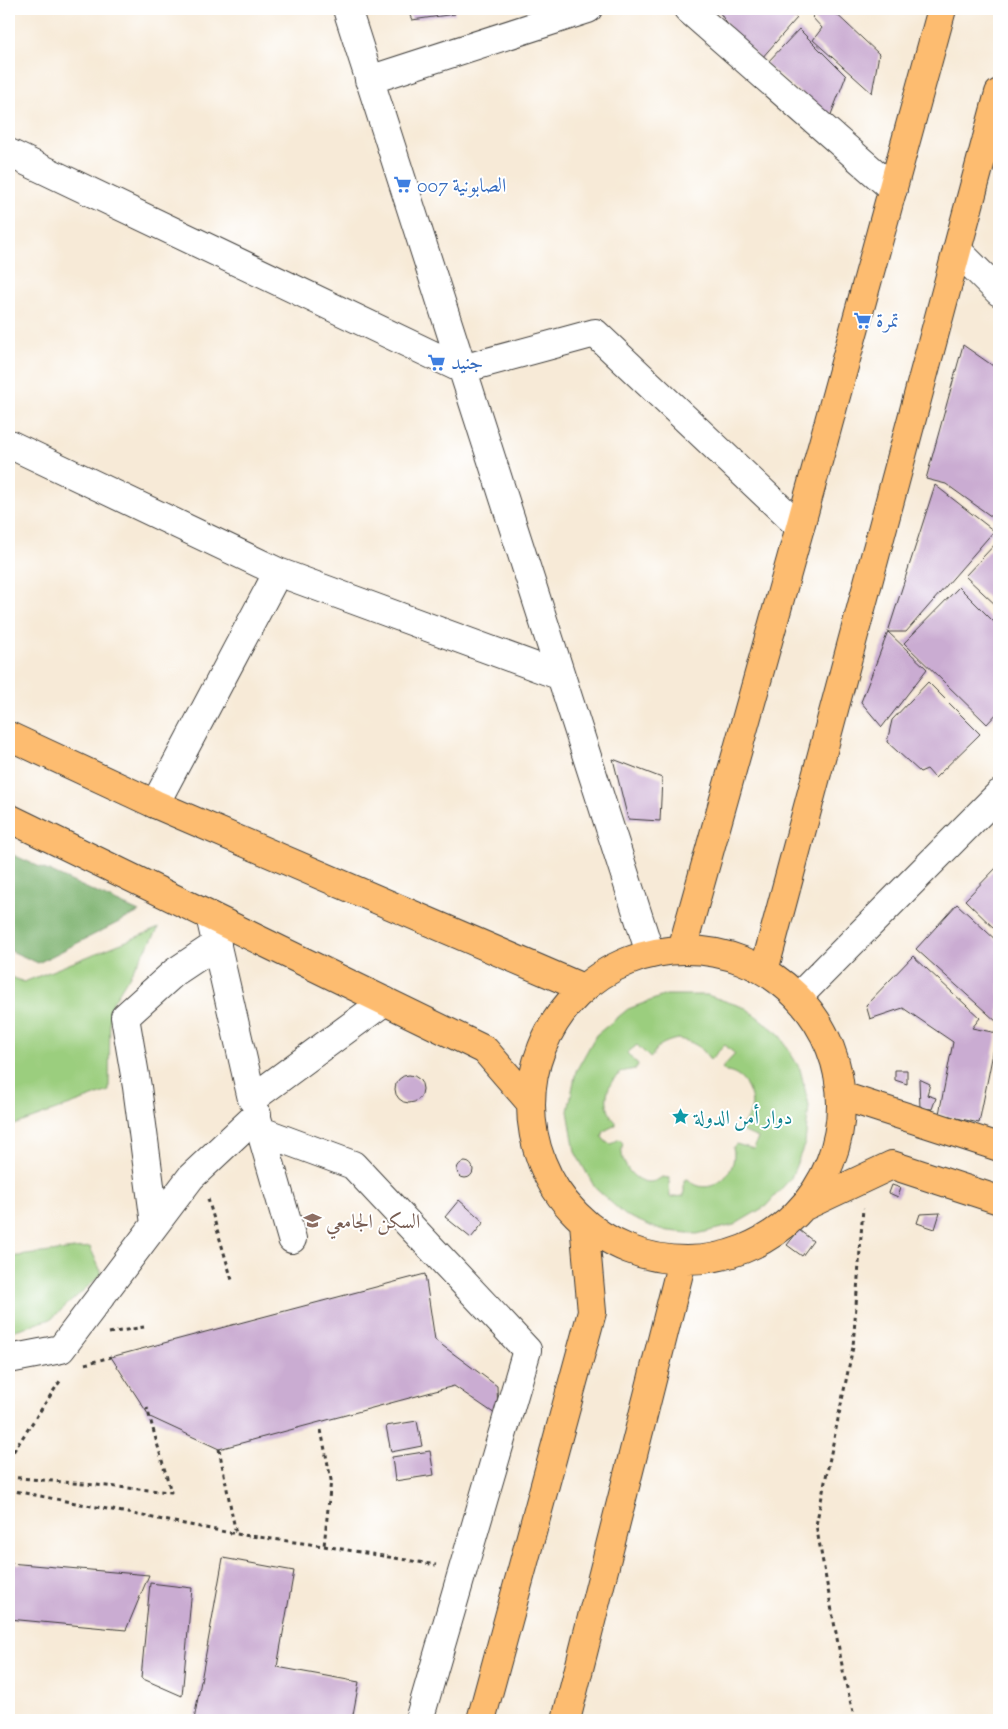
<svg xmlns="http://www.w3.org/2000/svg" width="1008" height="1729" viewBox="0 0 1008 1729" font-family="'Sorts Mill Goudy',Amiri,serif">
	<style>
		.green { fill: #9bce7e; stroke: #5c754d; fill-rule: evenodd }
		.forest { fill: #7cb16d; stroke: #4c6644 }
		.building { fill: #caacd2 }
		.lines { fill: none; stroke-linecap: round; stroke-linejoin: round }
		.minor-casing { stroke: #3d3b38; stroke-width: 30 }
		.major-casing { stroke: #3d3b38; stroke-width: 30 }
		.path { stroke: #3d3b38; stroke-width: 3; stroke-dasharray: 4 4; stroke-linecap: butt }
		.minor { stroke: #fff; stroke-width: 28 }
		.major { stroke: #fdbc6f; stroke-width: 28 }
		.labels { text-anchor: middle; stroke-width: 4; stroke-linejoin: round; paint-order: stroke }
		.shop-label { font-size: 20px; fill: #366cbe; stroke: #fff; text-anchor: start }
		.culture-label { font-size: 20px; fill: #0d838f; stroke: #fff; text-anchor: start }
		.education-label { font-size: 20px; fill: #785e54; stroke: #fff; text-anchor: start }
	</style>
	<rect width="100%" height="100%" fill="#fff"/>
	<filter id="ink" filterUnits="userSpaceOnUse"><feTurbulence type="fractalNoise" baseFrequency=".02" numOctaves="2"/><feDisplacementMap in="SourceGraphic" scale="10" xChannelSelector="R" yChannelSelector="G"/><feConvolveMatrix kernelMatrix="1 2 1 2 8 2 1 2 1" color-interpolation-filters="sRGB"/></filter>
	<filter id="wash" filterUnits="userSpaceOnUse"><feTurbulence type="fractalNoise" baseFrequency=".0096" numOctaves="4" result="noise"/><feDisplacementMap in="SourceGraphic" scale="20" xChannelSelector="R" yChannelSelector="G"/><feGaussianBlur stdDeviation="1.12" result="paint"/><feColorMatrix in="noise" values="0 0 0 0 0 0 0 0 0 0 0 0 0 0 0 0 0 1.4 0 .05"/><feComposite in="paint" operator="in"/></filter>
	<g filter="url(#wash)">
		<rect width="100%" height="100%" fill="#f7ead7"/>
		<path class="green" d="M159 928 110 1007 109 1091 9 1127V976L24 982Z
			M666 995H707L746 1008 779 1034 800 1069 809 1106 805 1143 791 1178 766 1206 734 1225 697 1234 660 1230 625 1215 595 1188 575 1152 568 1111 576 1071 596 1035 628 1009ZM677 1039C693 1041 702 1047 710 1060L725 1045 735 1054 722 1068 726 1072C743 1073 755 1094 751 1111 749 1117 744 1122 740 1127L742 1131 758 1138 754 1149 736 1144 733 1147C740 1175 707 1200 688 1179L684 1180V1196L670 1197 669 1178 662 1177C641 1194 616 1164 623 1143L619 1139 611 1144 606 1142 602 1137 604 1131 616 1125V1122C602 1109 604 1083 621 1073 625 1070 631 1070 636 1069L638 1065 627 1053 637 1045 650 1058C656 1053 650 1058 655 1051 659 1044 669 1041 677 1039Z
			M90 1247 102 1274 51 1319 9 1332V1260L10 1257Z"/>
		<path class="forest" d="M9 853 139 912 38 963 9 950Z"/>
		<g id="blocks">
			<path class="building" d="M407 9H453L455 14 412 20Z
				M720 9H786L797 18 761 59 731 30 720 13Z
				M820 9H831L879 54 872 93 813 40 822 28 812 17Z
				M799 29 846 76 830 117 766 64Z
				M963 345 999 370V522L946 484 926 479Z
				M935 485 994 531 906 632H888L927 669 882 727 861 702 888 632Z
				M999 540V608L965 576Z
				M959 587 999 627V711L987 724 904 643Z
				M928 682 980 734 935 778 927 769 920 772 887 742 892 720Z
				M613 759 662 778 660 821 628 819Z
				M999 865V933L965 900Z
				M957 904 999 943V1019L997 1022 916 949Z
				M913 956 980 1018 972 1028 997 1033 979 1123 939 1114 953 1042 903 1008 870 1019 866 1005Z
				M895 1070H907V1084L895 1080Z
				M395 1089a14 14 0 1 1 28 0a14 14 0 1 1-28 0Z
				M919 1079 930 1084 927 1095 936 1098 932 1109 920 1108Z
				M457 1170a8 8 0 1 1 16 0a8 8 0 1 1-16 0Z
				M892 1185 901 1188 898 1197 889 1193Z
				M459 1200 484 1222 471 1238 445 1217Z
				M940 1213 935 1229 917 1223 920 1214Z
				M799 1230 813 1241 802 1256 787 1245Z
				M425 1274 435 1340 497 1386 498 1416 454 1386 219 1449 150 1417 111 1357Z
				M417 1421 422 1446 391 1452 386 1426Z
				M430 1451 434 1475 395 1481 392 1457Z
				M223 1558 294 1571 277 1667 359 1682 352 1720H194Z
				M9 1563 149 1575 126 1630 9 1619Z
				M150 1583 192 1588 182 1696 141 1678Z"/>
		</g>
	</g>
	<g filter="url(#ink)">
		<use href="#blocks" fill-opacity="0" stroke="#3d3b38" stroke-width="1"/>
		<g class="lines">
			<defs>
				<path id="minor" d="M347 9 650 953
					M688 9 893 189
					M369 80 588 9
					M9 153 462 369 595 333 800 527
					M957 250 999 292
					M9 444 278 572 561 676
					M155 804 278 572
					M210 916 252 1099 385 1001
					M798 997 999 794
					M257 1118 292 1239
					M261 1131 353 1165 527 1350 419 1720
					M155 1224 137 1087 125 1017 175 972 217 944
					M9 1359 61 1349 191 1177 257 1115"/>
				<path id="major" d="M9 736 155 804 583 988
					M9 818 485 1050 530 1102
					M682 949 800 527 942 9
					M531 1105a155 155 0 1 1 310 0a155 155 0 1 1-310 0Z
					M764 971 999 93
					M842 1096 999 1147
					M805 1206 892 1165 999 1200
					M481 1720 592 1312 584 1223
					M566 1720 682 1261"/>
			</defs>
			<use href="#minor" class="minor-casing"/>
			<use href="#major" class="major-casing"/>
			<path class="path" d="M208 1199 232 1280
				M109 1333 144 1327
				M85 1364 111 1357
				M321 1430 331 1480 324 1546
				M219 1449 236 1534
				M9 1458 62 1378
				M9 1477 171 1492 147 1408
				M9 1490 236 1534 324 1546 436 1565
				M855 1720 844 1676 816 1525 853 1347 863 1208"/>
			<use href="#minor" class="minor"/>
			<use href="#major" class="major"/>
		</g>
	</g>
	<defs>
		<symbol id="supermarket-bare" viewBox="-9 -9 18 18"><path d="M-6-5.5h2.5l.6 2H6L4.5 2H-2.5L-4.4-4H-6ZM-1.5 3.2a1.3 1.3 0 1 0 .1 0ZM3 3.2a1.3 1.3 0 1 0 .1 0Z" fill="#3f7fe0" stroke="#fff" stroke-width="2.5" paint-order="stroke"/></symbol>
		<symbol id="sight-bare" viewBox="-9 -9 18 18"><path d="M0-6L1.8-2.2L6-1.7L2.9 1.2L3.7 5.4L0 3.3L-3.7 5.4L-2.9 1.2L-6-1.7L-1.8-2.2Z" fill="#0f9aa8" stroke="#fff" stroke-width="2.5" paint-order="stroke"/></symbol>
		<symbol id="university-bare" viewBox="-9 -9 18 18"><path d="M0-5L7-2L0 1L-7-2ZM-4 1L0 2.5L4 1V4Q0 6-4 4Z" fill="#8d6e63" stroke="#fff" stroke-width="2.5" paint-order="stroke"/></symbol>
	</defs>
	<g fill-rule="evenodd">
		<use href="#supermarket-bare" x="390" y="172" width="25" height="25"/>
		<use href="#supermarket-bare" x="850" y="308" width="25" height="25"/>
		<use href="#supermarket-bare" x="424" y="350" width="25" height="25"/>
		<use href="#sight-bare" x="668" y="1104" width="25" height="25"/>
		<use href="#university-bare" x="300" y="1208" width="25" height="25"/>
	</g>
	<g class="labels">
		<g class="shop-label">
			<text x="417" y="192">الصابونية 007</text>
			<text x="876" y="327">تمرة</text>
			<text x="451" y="369">جنيد</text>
		</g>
		<g class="culture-label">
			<text x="694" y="1124">دوار أمن الدولة</text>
		</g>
		<g class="education-label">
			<text x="326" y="1228">السكن الجامعي</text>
		</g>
	</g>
	<rect width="1008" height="1729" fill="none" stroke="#fff" stroke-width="30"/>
</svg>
